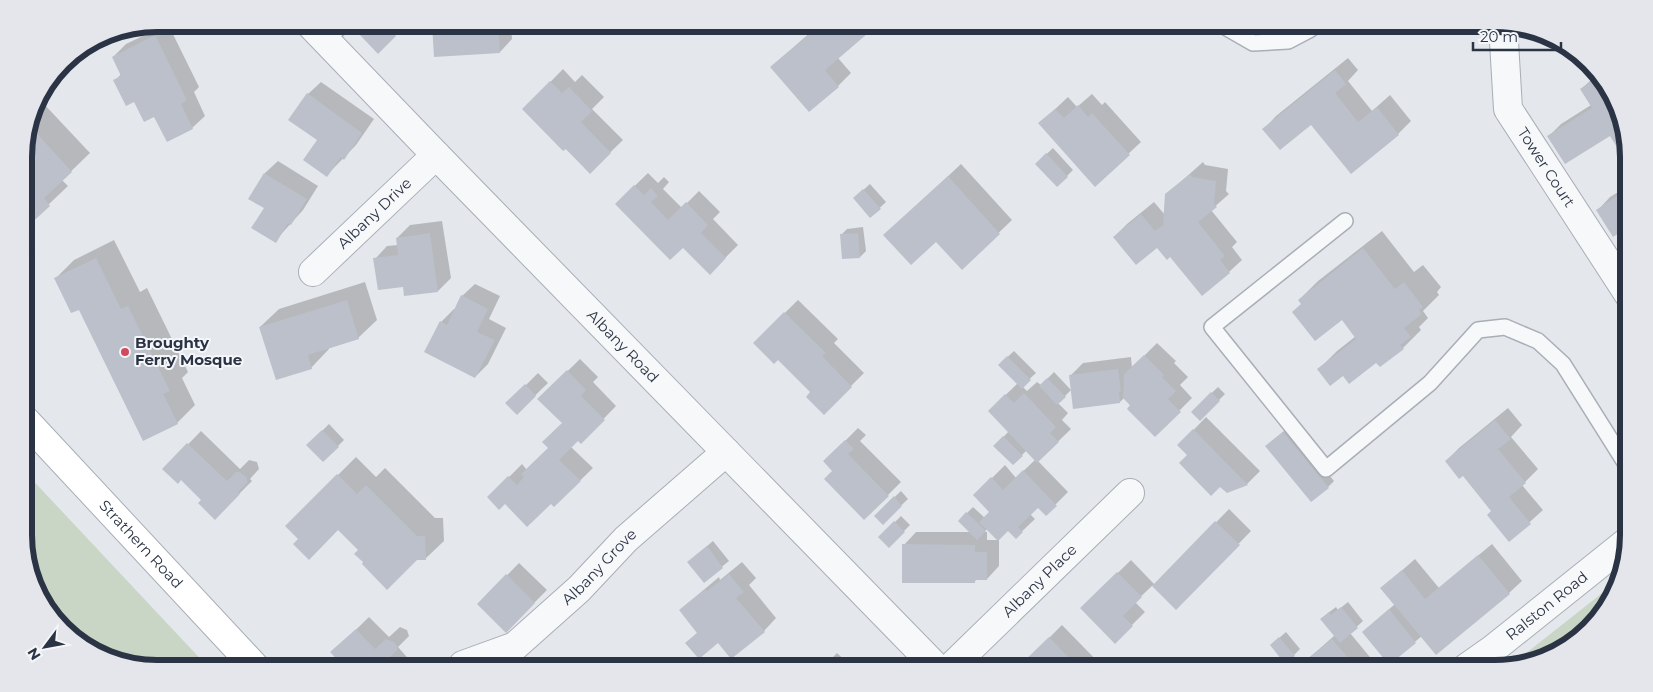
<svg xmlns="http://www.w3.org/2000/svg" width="1653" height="692" viewBox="0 0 1653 692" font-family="Montserrat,sans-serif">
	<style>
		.green { fill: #c9d6c5 }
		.shadow { fill: #0003 }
		.building { fill: #bbc0ca }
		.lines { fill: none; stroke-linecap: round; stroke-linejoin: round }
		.lane-casing { stroke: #a9aeb7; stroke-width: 18 }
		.street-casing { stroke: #a9aeb7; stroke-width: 30 }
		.secondary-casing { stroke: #a9aeb7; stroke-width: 30 }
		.lane { stroke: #f7f8fa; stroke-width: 15 }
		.street { stroke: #f7f8fa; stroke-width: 28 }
		.secondary { stroke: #fff; stroke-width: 28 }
		.poi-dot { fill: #d1495b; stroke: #f4f6f9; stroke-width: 2 }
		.labels { text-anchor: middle; stroke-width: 4; stroke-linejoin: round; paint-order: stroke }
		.street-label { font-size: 15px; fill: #2b3445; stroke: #f4f6f9 }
		.poi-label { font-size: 15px; font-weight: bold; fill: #2b3445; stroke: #f4f6f9; text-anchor: start }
		.rim { fill: none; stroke: #2b3445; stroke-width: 6 }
	</style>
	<rect width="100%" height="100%" fill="#e4e7ec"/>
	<path class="green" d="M25 472 209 668H158L107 658 52 616 25 552Z
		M1620 579 1619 585 1577 641 1511 665Z"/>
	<path class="shadow" d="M168 24 199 87 194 92 205 116 192 128 155 115 134 101 115 81 121 74 113 57 126 44Z
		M374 24H397L402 29 378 52 361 35Z
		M433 24H511L512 39 500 52 435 56Z
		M820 24H877L838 58 851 73 838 86 771 67Z
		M1348 58 1358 70 1348 81 1372 111 1390 95 1411 121 1398 134 1351 172 1312 123 1264 129 1276 116Z
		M563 69 575 82 582 75 604 97 592 109 623 140 590 172 524 109Z
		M1598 74 1601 76 1628 140V145L1620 150 1610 134 1549 136 1561 124 1591 105 1581 89Z
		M51 81 55 86 36 104 38 98Z
		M321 82 374 119 356 145 327 175 308 94Z
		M1092 94 1102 105 1105 102 1141 142 1095 185 1053 111 1068 97 1077 107Z
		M43 103 90 153 62 180 68 186 27 225 24 149 34 111Z
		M1053 148 1073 170 1057 186 1036 164Z
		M278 161 318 186 303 210 275 241 265 208 250 198 265 173Z
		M1203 162 1205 165 1228 169 1226 191 1229 194 1211 210 1237 242 1232 247 1242 260 1229 272 1171 256 1157 247 1114 237 1127 224 1154 202 1165 215 1166 195Z
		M961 164 1012 220 962 268 937 241 898 223Z
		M648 173 658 183 664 177 669 182 663 189 682 208 699 191 720 212 713 219 738 245 710 273 683 246 616 204Z
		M870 184 886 202 870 217 861 192Z
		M1628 186V225L1613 235 1598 210 1610 197Z
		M442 221 451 278 438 291 404 285 375 259 387 246 398 245 397 238 410 225Z
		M863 227 866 251 860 257 841 235 847 229Z
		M1382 231 1414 272 1423 265 1441 287 1437 292 1439 295 1423 311 1428 318 1419 327 1421 330 1403 348 1376 361 1343 374 1319 369 1337 351 1356 336 1342 318 1302 303 1299 300 1318 281Z
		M114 240 140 292 147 288 188 372 182 378 195 405 177 423 56 278 74 260Z
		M365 282 377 320 358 338 329 347V349L311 368 260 327 279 309Z
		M475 284 500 296 489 319 506 328 488 364 475 377 441 322 454 309 456 310 462 296Z
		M798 300 838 339 834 343 864 373 824 413 812 392 778 358 754 343Z
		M1157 343 1176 361 1174 363 1188 377 1180 385 1192 398 1155 435 1124 398 1120 402 1070 376 1083 363 1131 357 1132 368Z
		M1014 351 1036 373 1022 386 1027 391 1037 382 1041 385 1054 372 1071 390 1058 403 1068 413 1062 420 1071 429 1038 461 1068 492 1046 514 1038 506 1030 514 1035 519 1016 537 1008 529 988 528 984 532H987V540H999V566L987 579H977L974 582 904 545 916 532H971L959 521 973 507 985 518 991 512 975 495 1005 465 1016 478 1036 459 1027 450 1013 464 995 446 1009 431 989 411 1018 383 999 365Z
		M580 359 598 377 593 382 616 406 581 442 578 440 571 447 593 468 554 506 551 502 505 503 489 497 522 464 527 470 550 448 563 423 539 399Z
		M538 373 548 383 517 413 520 391Z
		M1218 387 1225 394 1200 419 1192 412Z
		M1508 408 1522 425 1511 437 1538 469 1522 485 1543 510 1509 541 1492 511 1463 474 1446 461 1459 448Z
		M1206 417 1260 471 1247 484 1227 492 1179 445Z
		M329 424 344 440 323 461 308 445Z
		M1290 426 1334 481 1328 487 1273 440Z
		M858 428 866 435 860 441 901 482 864 519 834 471 825 461Z
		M201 431 240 469 249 460 257 462 259 469 250 479 252 481 215 518 202 500 181 479 164 469Z
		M356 457 376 477 385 468 435 518H443L444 541 425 559 365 562 360 550 338 528 300 539 287 526Z
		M901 491 908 499 883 523 875 516Z
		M1229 509 1251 531 1176 608 1153 585 1135 602 1145 612 1115 642 1082 608 1131 560 1155 585Z
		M901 516 910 525 889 546 880 537Z
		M713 541 729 561 704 581 695 556Z
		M1492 544 1522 581 1509 593 1422 636 1389 663 1363 632 1395 604 1382 588 1415 559 1439 588Z
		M742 562 756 578 749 585 776 618 764 631 718 641 687 643 698 632 680 610 719 577 720 580Z
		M519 563 547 590 506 631 479 604Z
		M1348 602 1363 621 1350 633 1379 668H1315L1308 659 1335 635 1328 613 1336 607 1338 610Z
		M369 617 389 637 400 627 407 630 409 636 398 647 413 664 409 668H346L332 653Z
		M1062 625 1104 668H1019Z
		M1286 632 1300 649 1294 655 1278 639Z
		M837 653 853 668H822Z"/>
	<path class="building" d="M372 24H385L396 36 378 54 360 35Z
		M432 24H498L500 53 434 57Z
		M821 24H870L874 28 825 70 839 87 809 112 770 67Z
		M155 35 187 100 181 104 193 129 167 142 154 117 144 122 134 102 126 106 113 80 121 76 112 57Z
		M1335 70 1346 84 1335 93 1358 122 1377 107 1399 135 1351 174 1311 125 1280 150 1262 129Z
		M1597 78 1604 90 1607 89 1628 140V147L1620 152 1610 136 1565 164 1547 136 1592 108 1580 89Z
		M550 81 562 93 569 87 592 111 581 122 611 153 590 174 566 149 563 151 522 109Z
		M46 88 50 93 36 106 38 98Z
		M307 93 362 133 344 160 341 157 327 177 303 160 317 140 288 120Z
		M1078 105 1088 117 1092 113 1130 155 1095 187 1038 123 1055 109 1064 118Z
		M30 126 72 172 44 198 50 206 27 227 24 223V149Z
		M1046 153 1068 177 1057 187 1035 164Z
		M264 173 307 199 291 225 288 223 276 243 251 228 264 208 248 199Z
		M1190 174 1192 177 1216 181 1214 204 1217 207 1198 222 1225 256 1220 260 1230 273 1202 296 1170 257 1167 260 1157 248 1136 265 1113 237 1141 214 1155 231 1163 225 1165 194Z
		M948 176 1000 234 962 270 936 242 911 265 883 235Z
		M634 185 644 195 651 188 658 196 651 202 668 220 686 202 708 225 701 233 726 258 710 275 683 248 670 260 615 204Z
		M863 189 881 209 870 218 853 198Z
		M1628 189V227L1613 237 1596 210Z
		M430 233 438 292 404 296 403 287 378 290 373 258 398 255 396 238Z
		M858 233 860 258 842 259 840 234Z
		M1363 248 1395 289 1404 282 1423 307 1419 310 1422 314 1404 328 1411 337 1400 345 1404 349 1380 367 1376 363 1349 384 1343 376 1330 386 1317 369 1356 339 1342 320 1315 341 1292 312 1301 304 1298 300Z
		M96 258 121 309 128 306 170 391 163 394 178 424 143 441 79 310 71 313 54 278Z
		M461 295 488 309 477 332 495 340 475 378 424 352 440 321 447 325Z
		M347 300 359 339 308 355 312 369 276 380 259 327Z
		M784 312 826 353 822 356 852 387 824 415 806 397 810 392 778 360 774 364 753 343Z
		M1144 355 1164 375 1162 377 1176 391 1168 399 1181 412 1155 437 1127 409 1130 405 1123 398 1124 374Z
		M1007 356 1031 380 1022 389 998 365Z
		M1118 369 1121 391 1119 392 1120 403 1073 409 1069 375Z
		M567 370 586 390 581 396 605 420 581 444 578 441 559 460 581 481 554 507 551 504 527 527 505 504 499 510 487 497 508 476 517 485 524 477 521 474 548 448 542 442 562 423 537 399Z
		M1047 378 1066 397 1057 405 1039 386Z
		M525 384 536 396 517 415 505 403Z
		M1211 392 1220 401 1200 421 1191 412Z
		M1024 393 1056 427 1050 433 1059 442 1037 463 988 411 1005 394 1014 403Z
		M1495 420 1511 439 1498 449 1526 483 1509 497 1531 524 1509 542 1487 515 1491 511 1463 476 1459 479 1445 461Z
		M1193 429 1248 485 1227 493 1220 487 1211 496 1179 463 1187 455 1177 445Z
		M322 430 339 447 323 462 306 445Z
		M1283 432 1329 488 1311 502 1265 446Z
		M1003 436 1023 456 1013 465 993 446Z
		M845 440 854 449 848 454 889 496 864 520 824 479 832 471 823 461Z
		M187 443 227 481 236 472H240L247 478V483L238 492 240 494 215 520 198 503 201 500 181 480 178 484 162 469Z
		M1023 470 1057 506 1046 516 1038 508 1018 527 1023 532 1016 539 1008 531 998 541 979 522 989 512 973 495 991 477 1003 490Z
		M337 474 357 494 366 485 417 536H425L426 560H417L387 590 362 564 363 562 354 554 358 550 338 530 309 560 293 544 298 539 285 526Z
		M894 496 902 506 883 525 874 516Z
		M966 512 986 531 977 540 958 521Z
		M894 521 905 532 889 548 878 537Z
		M1215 521 1240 545 1176 610 1152 586Z
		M902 544 975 545V552H987V580H975V583H902Z
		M707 546 723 568 704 583 687 562Z
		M1478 555 1510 594 1436 655 1380 588 1402 570 1425 599Z
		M1117 572 1142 597 1123 616 1133 626 1115 644 1080 608Z
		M506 574 535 603 506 633 477 604Z
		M729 574 744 592 736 598 765 632 731 659 718 643 699 659 685 643 697 633 679 610 705 589 707 591Z
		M1341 607 1358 628 1340 643 1320 619 1329 612 1331 615Z
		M1389 609 1416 643 1389 665 1362 632Z
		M356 629 375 649 386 639 394 642 397 646V650L386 661 393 668H345L330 652Z
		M1049 637 1079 668H1017Z
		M1279 637 1295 656 1285 664 1270 645Z
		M1332 639 1357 668H1314L1307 659Z"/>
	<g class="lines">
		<defs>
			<path id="lane" d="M1220 24 1253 43 1288 41 1309 30 1318 24
				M326 40 343 24
				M1345 221 1212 327 1326 469 1430 383 1478 330 1505 327 1538 341 1563 364 1629 469"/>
			<g id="street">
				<path id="s1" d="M310 24 436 155 937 668"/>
				<path id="s2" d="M1503 25 1508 109 1629 295"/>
				<path id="s3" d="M313 272 436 155"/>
				<path id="s4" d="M463 665 515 646 579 589 626 539 726 452"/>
				<path id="s5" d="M950 668 1130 493"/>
				<path id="s6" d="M1466 668 1493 649 1628 541"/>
			</g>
			<g id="secondary">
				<path id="s7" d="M25 420 256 668"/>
			</g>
		</defs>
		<use href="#lane" class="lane-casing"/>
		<use href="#street" class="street-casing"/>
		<use href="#secondary" class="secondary-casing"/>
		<use href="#lane" class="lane"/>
		<use href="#street" class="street"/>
		<use href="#secondary" class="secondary"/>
	</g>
	<circle class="poi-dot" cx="125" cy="352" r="5"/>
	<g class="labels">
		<g class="street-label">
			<text dy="5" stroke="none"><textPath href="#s2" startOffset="154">Tower Court</textPath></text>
			<text dy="5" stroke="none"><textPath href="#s3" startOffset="85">Albany Drive</textPath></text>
			<text dy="5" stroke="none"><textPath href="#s1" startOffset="449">Albany Road</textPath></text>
			<text dy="5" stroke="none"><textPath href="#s7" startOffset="170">Strathern Road</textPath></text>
			<text dy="5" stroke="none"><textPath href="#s4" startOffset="171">Albany Grove</textPath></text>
			<text dy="5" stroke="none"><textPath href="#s5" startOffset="125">Albany Place</textPath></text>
			<text dy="5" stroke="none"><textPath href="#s6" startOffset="102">Ralston Road</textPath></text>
		</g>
		<g class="poi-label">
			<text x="135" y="348">Broughty<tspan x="135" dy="17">Ferry Mosque</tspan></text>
		</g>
	</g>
	<path d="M0 0H1653V692H0ZM157 32H1495A125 125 0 0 1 1620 157V535A125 125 0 0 1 1495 660H157A125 125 0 0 1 32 535V157A125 125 0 0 1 157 32Z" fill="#e4e6eb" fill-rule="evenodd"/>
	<path class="rim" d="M157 32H1495A125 125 0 0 1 1620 157V535A125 125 0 0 1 1495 660H157A125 125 0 0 1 32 535V157A125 125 0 0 1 157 32Z"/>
	<g transform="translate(45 647) rotate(238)" stroke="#f4f6f9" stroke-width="4" paint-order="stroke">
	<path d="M0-4L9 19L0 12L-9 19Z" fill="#2b3445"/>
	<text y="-8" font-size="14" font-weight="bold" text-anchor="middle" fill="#2b3445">N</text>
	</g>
	<path d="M1473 42v8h88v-8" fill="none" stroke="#2b3445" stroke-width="2.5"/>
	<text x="1480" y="42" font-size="15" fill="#2b3445" stroke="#f4f6f9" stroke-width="4" paint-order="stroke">20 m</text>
</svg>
